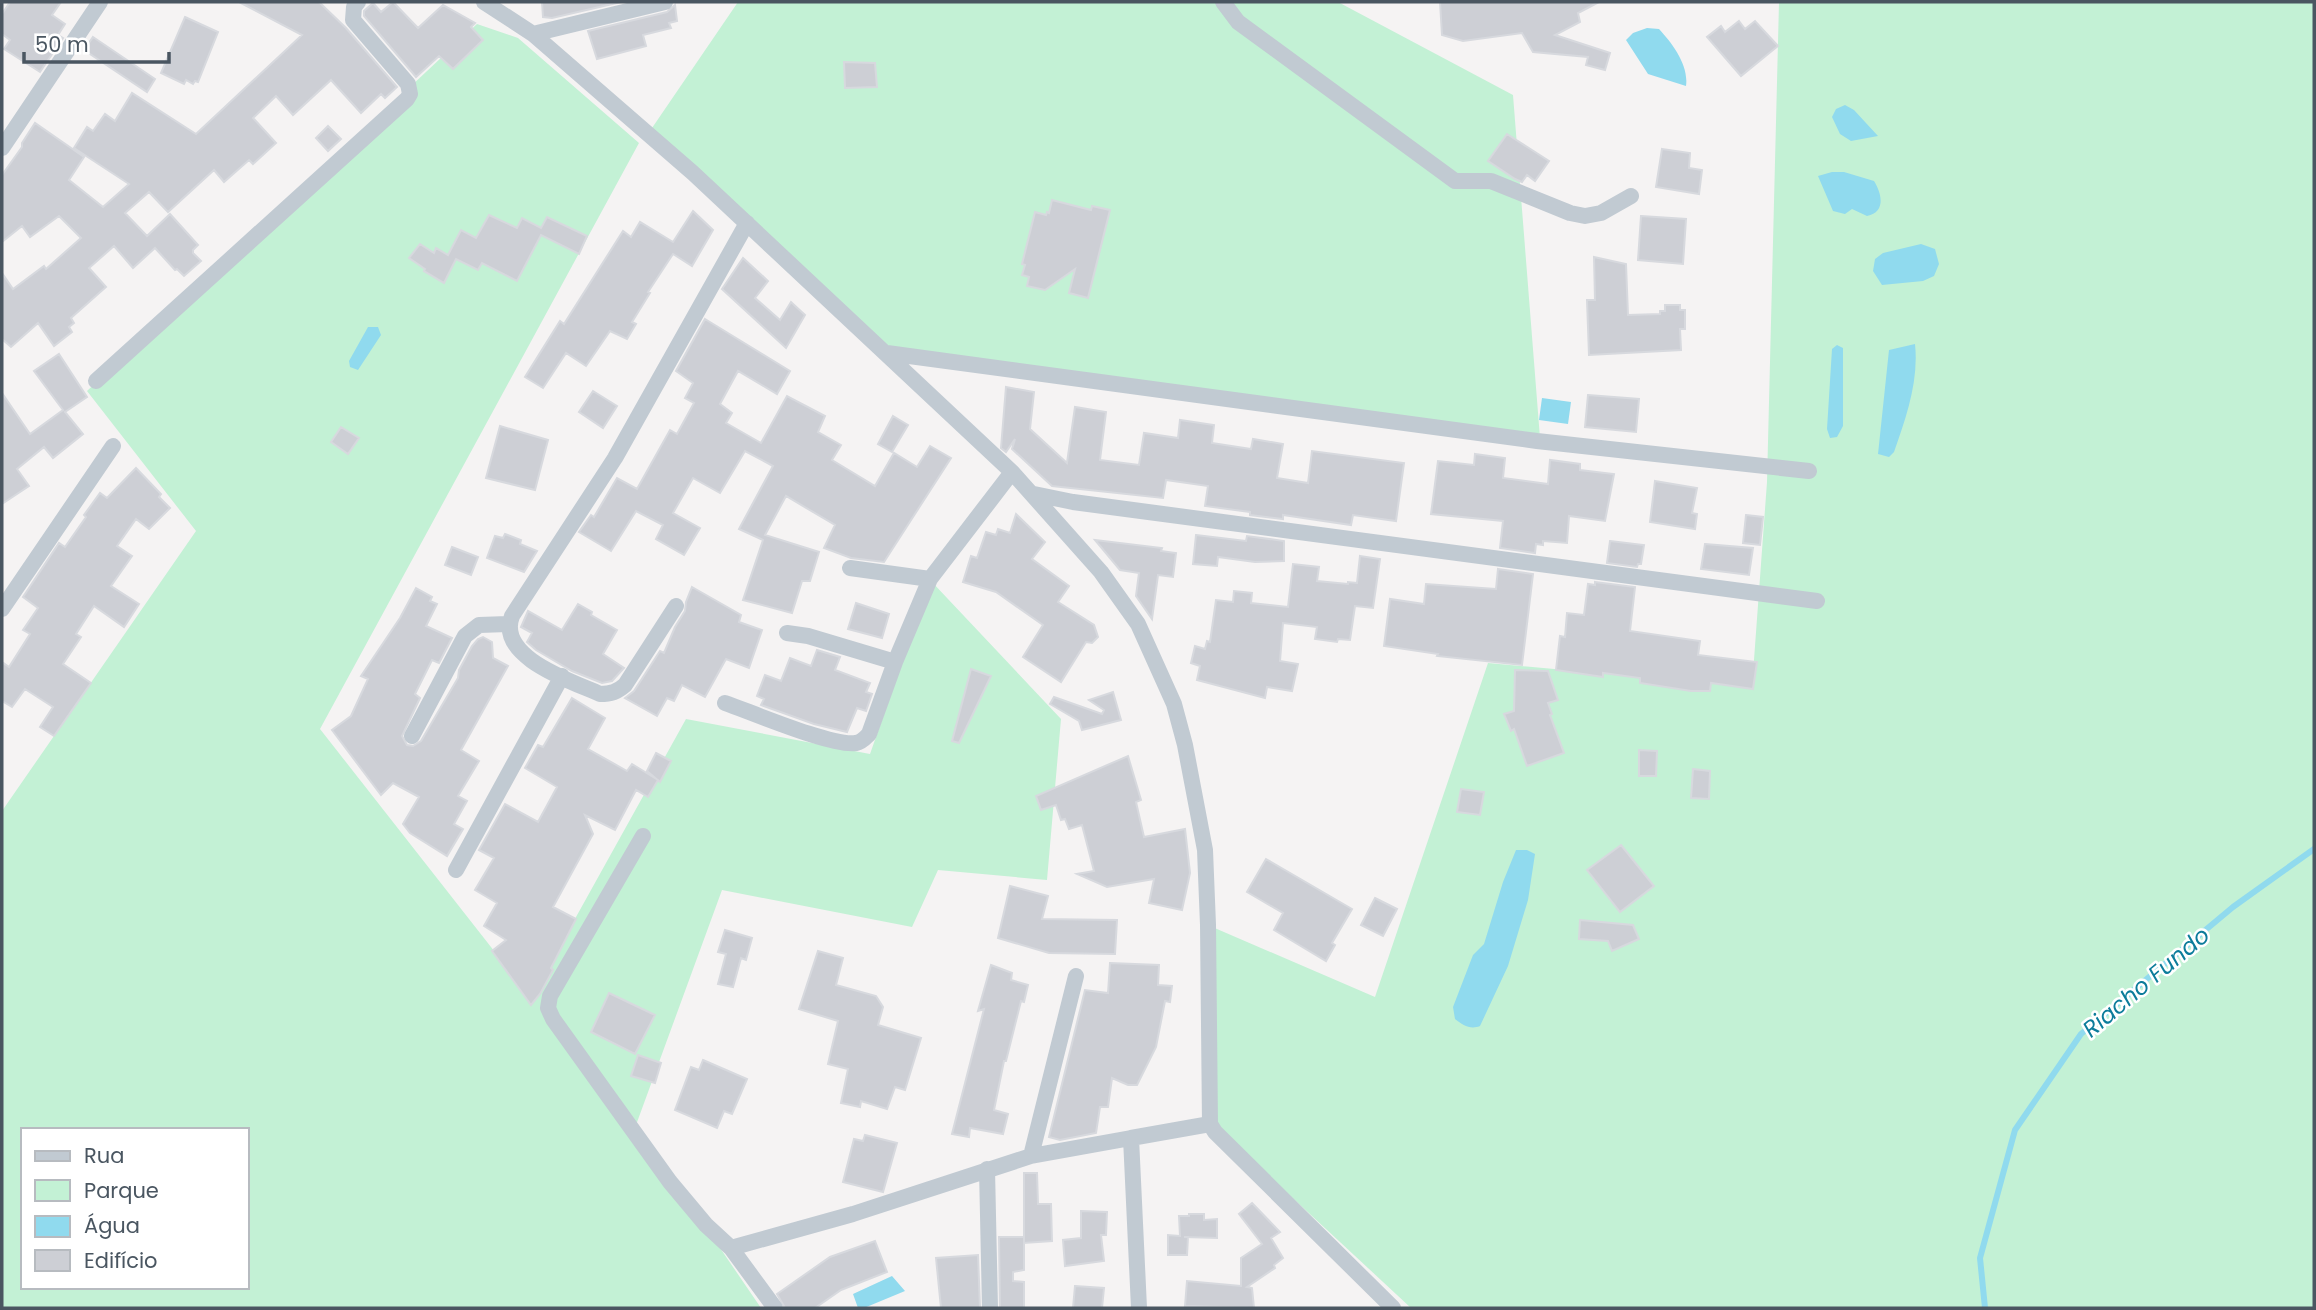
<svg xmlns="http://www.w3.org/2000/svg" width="2316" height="1310" viewBox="0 0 2316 1310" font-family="Poppins,sans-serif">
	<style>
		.green { fill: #c3f1d5; fill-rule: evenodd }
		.water { fill: #90daee }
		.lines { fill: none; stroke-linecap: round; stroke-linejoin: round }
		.stream { stroke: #90daee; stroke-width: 6 }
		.building { fill: #cdcfd5; stroke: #d7d9de; stroke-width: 2 }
		.street { stroke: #c1cad2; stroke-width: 16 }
		.labels { text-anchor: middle; stroke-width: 5; stroke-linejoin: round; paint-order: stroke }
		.water-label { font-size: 23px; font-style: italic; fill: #0c7c9b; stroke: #fff }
	</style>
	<rect width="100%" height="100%" fill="#f5f3f3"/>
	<path class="green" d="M738 2H1338L1513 95 1540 438 895 354 652 128Z
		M1779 2H2314V1308H1411L1212 1123 1210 926 1375 997 1488 663 1752 687 1767 482Z
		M477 24 518 38 639 143 320 729 531 998 686 719 870 754 931 581 1061 719 1047 880 938 870 912 927 722 890 636 1125 761 1308H2V811L196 531 87 391ZM23 1130H247V1287H23Z"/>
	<path class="water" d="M1647 28 1659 29C1672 43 1689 65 1686 86L1648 74 1626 40 1633 33Z
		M1845 105 1854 110 1878 136 1851 141 1840 134 1832 117 1836 109Z
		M1832 172H1844L1874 181C1882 194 1886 212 1867 216L1852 209 1845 214 1833 211 1818 176Z
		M1921 244 1935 249 1939 264 1934 276 1923 281 1882 285 1873 271 1875 259 1883 253Z
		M368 327H378L381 335 358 370 350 367 349 361Z
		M1915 344C1919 381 1906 418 1894 452L1889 457 1878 454 1889 350Z
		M1837 345 1843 348V426L1837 437 1830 438 1827 429 1832 349Z
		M1542 398 1571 402 1568 424 1539 420Z
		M1516 850H1527L1535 854 1528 900 1508 966 1480 1026C1470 1030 1463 1025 1455 1019L1453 1007 1473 955 1484 944 1503 882Z
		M892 1276 905 1291 864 1308H858L853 1294Z"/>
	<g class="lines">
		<path class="stream" d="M1985 1308 1980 1258 2015 1130 2081 1034 2233 907 2314 849"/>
	</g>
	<path class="building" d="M10 2H61L52 15 65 24 58 35 63 38 40 72 4 49 10 40 2 34V14Z
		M239 2H319L346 28 397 87 385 98 381 94 361 113 331 80 293 115 276 96 253 118 276 143 253 164 249 160 224 182 214 170 168 212 149 192 125 213 147 236 170 214 198 245 193 250V253L201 261 184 276 177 269 175 270 155 248 133 268 114 246 89 268 106 287 71 318 74 323 69 327 72 332 54 346 38 323 11 347 2 339V273L13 289 44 266 46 269 81 238 59 216 30 237 22 226 2 242V175L22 147V143L35 123 84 157 69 180 103 207 129 184 74 148 87 127 93 131 105 114 115 121 132 93 196 134 302 35Z
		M393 2 418 28 443 5 475 23 471 27 483 40 453 69 439 56 416 77 364 16V11L373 3 381 12Z
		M542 2H621L552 18 543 17Z
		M1440 2H1599L1578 13 1580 22 1555 35 1610 53 1605 70 1586 65 1588 57 1533 52 1522 33 1463 41 1442 35Z
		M675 5 677 21 669 23 671 28 643 35 646 46 597 59 588 31 667 12Z
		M185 17 218 32 198 82 195 81 193 84 186 80 184 84 161 73Z
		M1739 21 1745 29 1755 21 1778 46 1741 76 1707 37 1721 26 1725 32Z
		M93 37 155 79 147 92 84 50Z
		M844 62 875 63 877 87 845 88Z
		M328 126 341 139 328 151 316 138Z
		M1507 134 1549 161 1535 181 1527 175 1522 182 1515 179 1488 161Z
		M1662 149 1690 153 1689 168 1702 170 1699 194 1656 187Z
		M1052 200 1091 210 1092 206 1110 210 1088 298 1069 293 1075 269 1045 290 1027 286 1029 277 1022 275 1025 265 1022 264 1035 212 1046 215 1047 212 1049 213Z
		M693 211 713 230 692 266 673 254 648 292 650 293 632 322 636 324 627 339 610 331 586 366 566 353 543 388 525 377 560 321 564 324 623 231 631 237 640 222 673 242Z
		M489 215 517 228 522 218 541 228 547 217 587 236 579 254 541 235 517 281 482 263 478 270 456 259 444 283 424 271 425 269 409 258 420 244 434 253 436 248 448 255 461 230 476 238Z
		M1641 216 1686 219 1683 264 1638 260Z
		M1594 257 1626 264 1628 315 1660 314V311H1665V305H1680V310H1685V329H1680L1681 350 1589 355 1587 300H1595Z
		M743 258 768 281 755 298 780 320 791 302 805 315 786 348 722 289Z
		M705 319 790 371 777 394 738 371 720 404 732 413 726 423 761 443 787 396 825 416 818 432 841 445 832 460 875 486 894 453 917 467 930 446 951 458 884 562 851 558 824 548 835 525 786 496 765 535 819 552 810 581H802L792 613 743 600 763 540 739 529 773 466 745 451 720 493 693 478 673 513 700 528 684 555 656 539 663 525 636 511 611 551 579 532 591 515 594 517 617 478 637 489 670 430 677 434 694 403 685 398 693 383 676 371Z
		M59 354 87 397 65 412 83 434 53 458 44 447 17 469 29 486 2 504V393L30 434 63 410 34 371Z
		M1006 387 1034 392 1030 429 1067 463 1075 407 1106 412 1100 460 1139 465 1144 433 1178 438 1180 420 1214 425 1212 443 1251 449 1253 439 1283 444 1277 478 1308 483 1312 451 1404 463 1396 521 1353 515 1351 525 1283 515V519L1250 515V512L1205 506 1208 486 1166 480 1163 498 1052 486 1012 449 1015 439 1006 452 1001 448Z
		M593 391 617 406 603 428 579 412Z
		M1588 395 1639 399 1636 432 1585 427Z
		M893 416 908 425 892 452 878 444Z
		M500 426 548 440 535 490 486 478Z
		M341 427 359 438 348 454 331 442Z
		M1475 454 1505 458 1503 478 1548 484 1550 460 1580 464V470L1614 474 1605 521 1569 516 1567 543 1543 541V545L1536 544 1535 553 1500 548 1503 521 1431 514 1438 461 1474 465Z
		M136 468 161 494 159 497 170 508 149 529 136 519 117 546 132 556 111 586 139 604 124 627 94 606 76 634 81 637 63 664 91 683 54 736 40 727 53 707 25 689 12 707 2 701V662L9 667 30 634 23 630 38 608 23 597 59 543 65 547 86 517 84 515 100 493 107 498Z
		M1655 481 1697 488 1692 513 1697 514 1695 529 1650 522Z
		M1016 514 1045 542 1032 559 1069 586 1058 602 1094 625 1098 637 1092 643 1086 642 1061 682 1023 657 1043 625 996 592 963 582 971 556 977 558 986 532 996 535 998 529 1010 533Z
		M1746 515 1763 517 1760 545 1743 543Z
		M505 534 521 540 520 544 537 551 524 572 487 558 495 536 503 538Z
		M1196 535 1246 541 1247 536 1284 541V561L1255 562 1218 557 1217 566 1193 564Z
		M1095 540 1162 548 1161 551 1176 553 1173 577 1158 575 1152 619 1136 596 1139 573 1120 570Z
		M1610 541 1644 545 1641 564H1638L1637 567 1607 563Z
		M1705 544 1753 548 1749 575 1701 569Z
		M452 547 478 557 471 575 445 565Z
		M1360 556 1380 559 1373 608 1355 606 1350 640 1338 639 1337 642 1315 639 1317 627 1283 623 1280 661 1298 664 1292 691 1267 687 1265 698 1197 680 1200 666 1191 663 1195 646 1205 649 1207 641 1210 642 1216 600 1233 602 1234 591 1252 593 1251 603 1288 607 1293 564 1319 567 1317 581 1348 584V582L1357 583Z
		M1498 569 1533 574 1522 665 1437 656 1438 654 1384 646 1390 599 1424 604 1426 584 1496 589Z
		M1595 582 1635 587 1630 631 1700 641 1698 655 1757 662 1753 689 1711 683 1710 691H1691L1640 683V678L1603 673V677L1556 670 1560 636 1565 637 1567 613 1584 615 1588 584 1595 585Z
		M692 587 741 615 739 622 762 630 749 668 726 659 705 697 682 685 674 701 667 698 657 716 625 698 634 691 660 651 664 653 675 627 685 611 686 602Z
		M416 588 432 597 430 601 437 604 426 626 452 638 439 663 432 660 415 694 420 698 402 736 407 745 413 746 421 741 458 678 459 670 472 646 478 639 483 637 492 642 493 658 508 666 461 750 479 761 458 796 467 801 454 824 463 829 447 856 410 833 403 824 419 797 393 783 381 795 332 730 351 716 368 679 361 676 400 618Z
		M856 603 889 614 882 638 848 629Z
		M578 604 592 612 591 615 617 630 603 654 624 668 612 681 602 683 572 671 536 650 527 642 532 633 521 627 528 611 562 630Z
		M817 650 840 657 835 670 870 683 866 692 872 694 866 711 857 708 847 732 814 724 761 705 764 699 757 696 765 675 781 681 790 658 811 666Z
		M971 669 991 676 959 743 952 741Z
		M1515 670 1548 671 1558 700 1548 703 1552 714 1550 715 1564 753 1527 766 1514 729 1511 731 1504 714 1514 711Z
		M1113 692 1121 720 1082 730 1079 721 1050 704 1054 697 1102 714 1104 710 1089 700Z
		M572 698 605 718 588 749 627 771 632 764 658 780 648 797 636 790 615 830 585 815 593 834 553 907 576 919 551 968 553 970 540 994 531 1005 492 951 506 940 484 926 497 903 475 890 494 858 479 850 505 804 538 822 557 787 525 768 538 745 543 747Z
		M1639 750 1657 751 1656 776H1639Z
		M656 753 671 761 660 782 647 771Z
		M1128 756 1141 800 1136 802 1144 837 1185 829 1190 873 1182 910 1149 903 1154 879 1107 887 1077 874 1094 871 1082 825 1069 829 1065 819 1061 820 1056 805 1041 810 1036 796Z
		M1693 769 1710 771 1709 799 1691 798Z
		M1461 789 1484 792 1480 815 1457 812Z
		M1621 845 1654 886 1620 912 1587 870Z
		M1266 859 1352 909 1332 943 1335 945 1326 961 1274 930 1283 913 1247 892Z
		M1010 886 1048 896 1042 919 1117 920 1115 954 1049 953 998 938Z
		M1375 898 1397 909 1383 936 1361 925Z
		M1580 920 1633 925 1639 939 1612 951 1608 941 1579 939Z
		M725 930 752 938 746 960 741 958 733 987 718 984 726 954 718 952Z
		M818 951 843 958 836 985 876 996 883 1007 878 1025 921 1038 905 1090 895 1087 887 1109 861 1101 860 1107 841 1103 848 1069 828 1064 838 1021 799 1009Z
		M1110 963 1159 965 1158 985 1172 986 1170 1002 1165 1001 1156 1047 1137 1085H1128L1112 1078 1108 1107H1100L1096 1133 1060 1140 1049 1137 1085 990 1108 993Z
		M991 965 1012 973 1011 980 1028 985 1024 1002 1021 1001 1006 1061H1004L994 1110 1008 1114 1003 1134 970 1128 969 1137 952 1134 984 1009 978 1011Z
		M609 993 655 1015 635 1054 591 1032Z
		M638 1055 661 1063 655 1083 631 1076Z
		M703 1060 747 1079 732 1114 724 1111 717 1128 675 1110 691 1067 699 1070Z
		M865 1135 897 1143 883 1192 843 1182 854 1139 863 1141Z
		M1024 1173H1037L1038 1204H1051L1052 1241 1024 1243Z
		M1252 1203 1280 1232 1271 1238 1283 1258 1274 1265 1275 1268 1247 1287 1252 1288 1254 1308 1185 1306 1187 1281 1241 1286V1258L1262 1244 1239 1214Z
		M1081 1211 1107 1212 1106 1235H1101L1104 1261 1065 1266 1063 1240 1081 1238Z
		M1189 1214H1204V1220L1217 1219V1238L1184 1237H1188L1187 1255H1168V1235L1180 1236 1179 1216H1189Z
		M999 1237H1024V1270L1013 1272V1281L1024 1282V1308H1000Z
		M875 1241 887 1272 841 1290 815 1308H785L777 1294 830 1257Z
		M978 1255 980 1308H941L936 1258Z
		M1075 1286 1104 1288 1102 1308H1073Z"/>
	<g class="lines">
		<path class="street" d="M484 2 533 34 693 173 1012 472 1101 572 1138 624 1174 704 1185 745 1205 850 1208 925 1210 1124 1215 1132 1393 1308
			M1223 2 1238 22 1455 181H1491L1570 213 1585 216 1601 213 1631 196
			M533 34 665 2
			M2 148 100 2
			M887 353 1537 441 1809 471
			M96 381 407 99 410 94 408 84 353 20 354 7 358 2
			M1034 494 1073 502 1817 601
			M850 568 930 579
			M676 606 625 685C617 692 611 694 600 694 571 681 496 657 512 616L615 458 747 223
			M2 609 113 446
			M787 633 808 636 895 662
			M725 703C751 712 833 747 856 743 862 742 865 738 869 734L895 662 930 579 1012 472
			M412 736 465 636 479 625 508 624
			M643 836 550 996 548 1008 553 1019 670 1182 706 1225 731 1248 775 1308
			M456 870 562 676
			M1031 1156 1076 976
			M987 1169 990 1308
			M731 1248 853 1214 1031 1156 1131 1138
			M1139 1308 1131 1138 1210 1124"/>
	</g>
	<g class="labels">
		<g class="water-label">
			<text transform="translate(2146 982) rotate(-40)" y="8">Riacho Fundo</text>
		</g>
	</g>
	<rect width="2316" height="1310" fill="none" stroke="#4a5661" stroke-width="7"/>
	<rect x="21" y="1128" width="228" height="161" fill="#ffffff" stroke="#b7bbc0" stroke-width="2"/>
	<rect x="35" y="1151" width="35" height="10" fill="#c1cad2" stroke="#b7bbc0" stroke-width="2"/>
	<text x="84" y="1163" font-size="21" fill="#4a5661">Rua</text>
	<rect x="35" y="1180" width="35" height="21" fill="#c3f1d5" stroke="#b7bbc0" stroke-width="2"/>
	<text x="84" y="1198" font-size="21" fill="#4a5661">Parque</text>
	<rect x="35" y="1216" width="35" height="21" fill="#90daee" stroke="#b7bbc0" stroke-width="2"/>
	<text x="84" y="1233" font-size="21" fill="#4a5661">Água</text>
	<rect x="35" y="1250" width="35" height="21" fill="#cdcfd5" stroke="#b7bbc0" stroke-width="2"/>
	<text x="84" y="1268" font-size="21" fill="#4a5661">Edifício</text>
	<path d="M24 52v10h145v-10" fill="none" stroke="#4a5661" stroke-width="3.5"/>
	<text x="35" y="52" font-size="21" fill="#4a5661" stroke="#ffffff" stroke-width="5" paint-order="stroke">50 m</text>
</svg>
